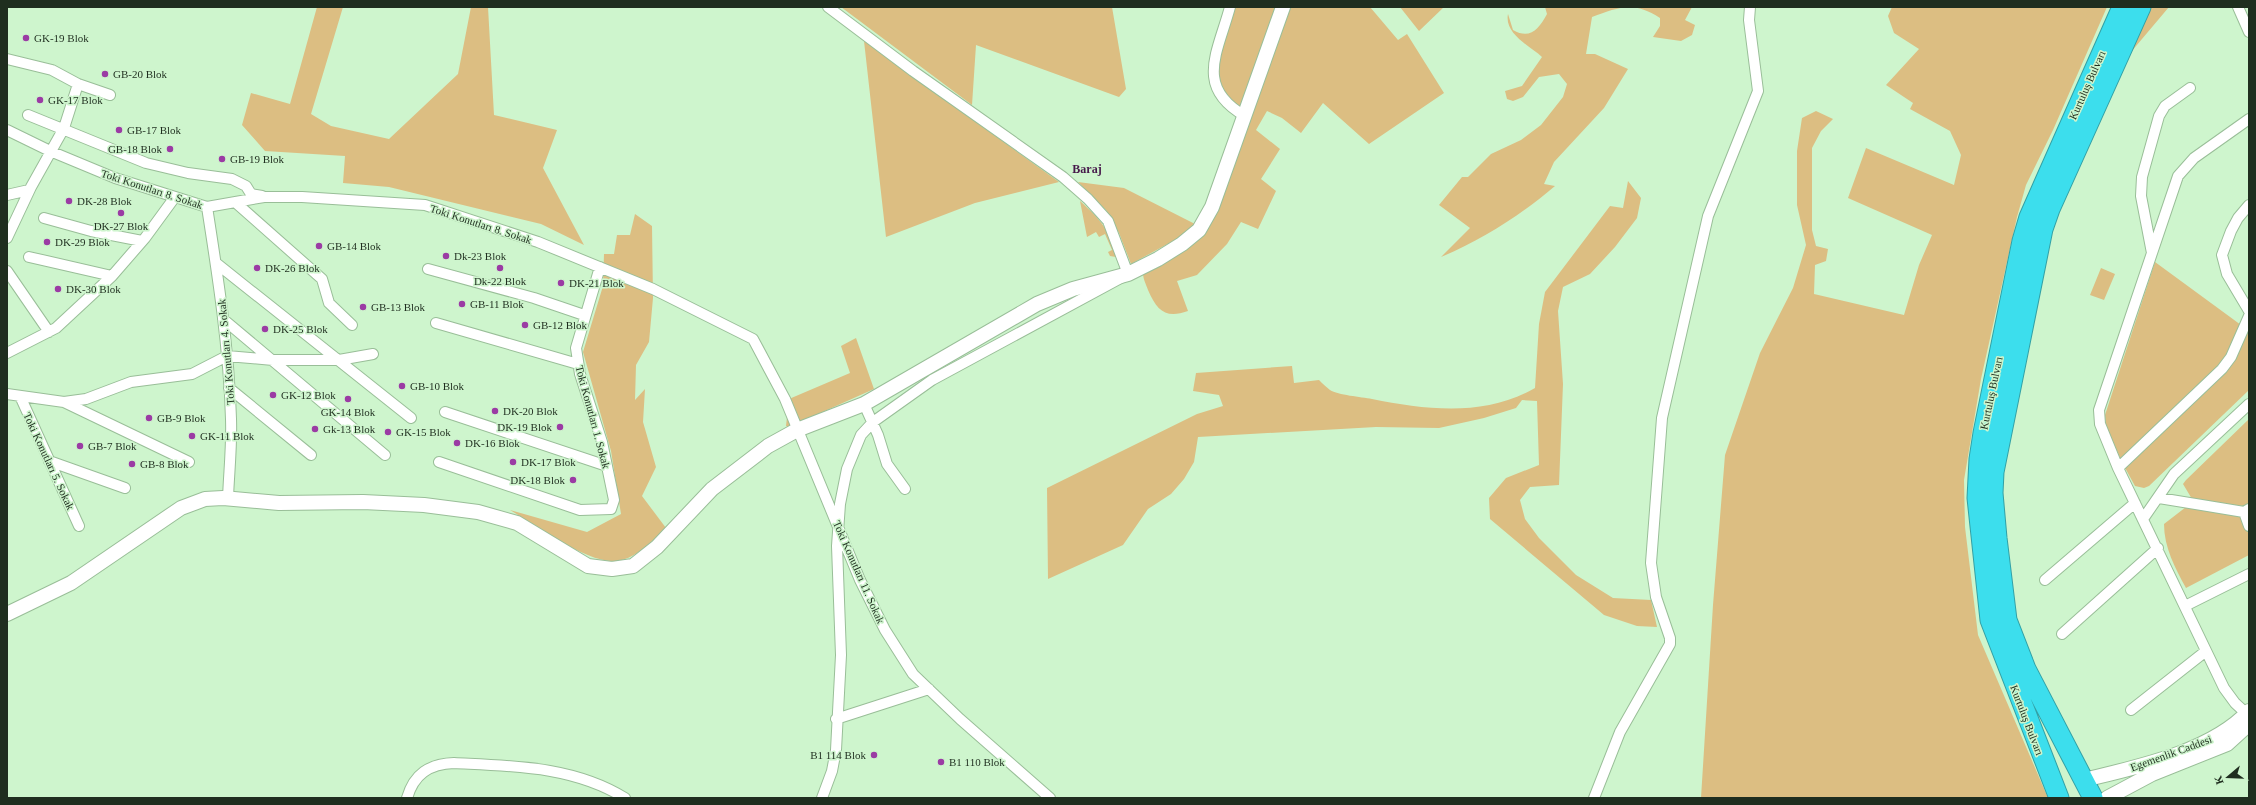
<svg xmlns="http://www.w3.org/2000/svg" width="2256" height="805" viewBox="0 0 2256 805" font-family="Georgia,serif">
	<style>
		.green { fill: #dcbe82 }
		.lines { fill: none; stroke-linecap: round; stroke-linejoin: round }
		.street-casing { stroke: #99be98; stroke-width: 12 }
		.secondary-casing { stroke: #99be98; stroke-width: 16 }
		.highway-casing { stroke: #32a0a5; stroke-width: 21 }
		.street { stroke: #fff; stroke-width: 10 }
		.secondary { stroke: #fff; stroke-width: 14 }
		.highway { stroke: #3cdeed; stroke-width: 19 }
		.poi-dot { fill: #9b3ba4; stroke: #cef5cd; stroke-width: 1.5 }
		.labels { text-anchor: middle; stroke-width: 3; stroke-linejoin: round; paint-order: stroke }
		.poi-label { font-size: 11px; fill: #1f2e1f; stroke: #cef5cd; text-anchor: start }
		.street-label { font-size: 11px; fill: #1f2e1f; stroke: #cef5cd }
		.neighbourhood-label { font-size: 12px; font-weight: bold; fill: #46184a; stroke: #cef5cd }
	</style>
	<rect width="100%" height="100%" fill="#cef5cd"/>
	<path class="green" d="M317 7H343L311 114 331 126 389 139 458 74 471 7H488L494 115 557 130 543 168 584 245 541 224 389 187 343 183 345 156 265 151 242 125 251 93 290 104Z
		M841 7H1112L1126 89 1119 97 976 45 972 105Z
		M1233 7H1277L1241 109C1201 87 1223 41 1233 7Z
		M1290 7H1370L1398 40 1407 34 1444 93 1369 144 1323 103 1301 133 1282 118 1267 111 1256 130 1280 149 1261 179 1276 191 1258 229 1241 222 1227 244 1197 275 1177 281 1188 311C1166 319 1157 311 1148 290 1146 284 1143 279 1143 273L1189 245Z
		M1400 7H1444L1419 31Z
		M1545 7H1692L1685 20 1695 25 1692 35 1681 41 1653 37 1660 26V18C1634 1 1619 7 1592 17L1586 54H1595L1628 69 1604 108 1554 162 1544 184 1555 186C1521 215 1482 240 1441 257L1470 228 1439 205 1462 177H1468L1491 154 1521 140 1541 125 1563 97 1567 84 1559 74 1539 77 1523 97 1513 101 1507 99 1505 91 1522 86 1542 57C1530 46 1504 34 1508 14L1513 30C1530 40 1539 29 1547 14Z
		M1892 7H2107L2053 130 2026 185 2017 217 1981 379 1964 480 1965 527 1978 635 2048 798H1701L1713 605 1725 455 1760 353 1793 288 1806 245 1797 205V151L1802 118 1816 111 1833 119 1821 131 1812 148V230L1816 246 1828 249 1826 261 1815 265 1814 294 1904 315 1919 265 1932 235 1848 198 1866 148 1954 185 1961 155 1950 131 1910 109 1913 103 1886 85 1919 49 1894 33 1888 16Z
		M2151 7H2169L2131 52Z
		M864 41 1059 182 975 203 886 237Z
		M1628 181 1641 198 1637 218 1615 247 1590 274 1563 287 1558 311 1563 384 1559 485 1530 487 1520 500 1525 519 1539 538 1576 575 1613 598 1651 600 1657 627 1637 626 1604 615 1490 519 1489 498 1506 478 1539 465 1537 401 1522 400 1516 408 1484 418 1439 428 1376 427 1198 437 1194 462 1184 479 1171 494 1148 509 1123 545 1048 579 1047 488 1197 414 1223 406 1219 395 1193 391 1196 373 1292 366 1294 383 1319 380C1322 383 1326 387 1330 390 1338 395 1361 397 1372 399 1427 410 1485 417 1535 388L1539 324 1545 292 1610 206 1623 208Z
		M1078 182 1124 188 1195 224 1184 235 1131 264 1119 233 1106 210Z
		M1080 201C1102 221 1108 228 1116 257L1110 256 1108 252 1112 250 1105 234 1099 237 1096 232 1087 237Z
		M635 214 652 226 653 298 649 342 636 365 635 400 645 389 643 422 656 467 642 496 666 528C653 540 640 555 622 560 594 569 535 525 510 510L587 532 621 514 611 451 583 352 603 286 604 254H614L617 235H630Z
		M2155 262 2241 325 2225 360 2121 460 2106 426 2105 415Z
		M2101 268 2115 274 2104 300 2090 295Z
		M2249 328V390L2149 486 2144 488 2135 486 2124 466 2217 380Z
		M856 338 874 389 789 427 786 426 789 399 850 373 841 346Z
		M2249 419V504L2242 506 2192 499 2183 484 2186 480Z
		M2186 507 2241 516 2249 535V555L2186 588C2175 568 2164 547 2164 524Z"/>
	<g class="lines">
		<defs>
			<path id="street" d="M1230 7C1218 52 1194 87 1245 116
				M2238 7 2249 32
				M7 59 52 70 78 84 110 95
				M28 115 146 163 188 173 232 179 246 186 251 194 262 196
				M2249 119 2194 158 2178 176 2099 410 2100 424 2118 468 2224 688 2235 703 2249 716
				M7 130 50 151 115 178 207 207 264 197H302L425 205 538 242 653 289 753 339 785 399 860 580 885 630 913 674 960 719 1050 798
				M7 195 29 190
				M235 202 322 279 329 303 352 325
				M2249 205 2238 218 2231 231 2222 255 2227 274 2249 311
				M207 207C218 277 229 348 231 419 232 445 229 472 228 498
				M44 218 91 231 142 241
				M7 238 31 187 64 128 78 84
				M2152 253 2141 196 2142 177 2159 116 2165 106 2190 88
				M29 257 112 276
				M216 263 411 418
				M428 269 534 298 584 315
				M7 271 49 332
				M223 319 385 455
				M436 323 578 364
				M7 353 56 328 112 276 145 238 175 197
				M229 388 311 455
				M7 394 64 402 86 399 131 382 192 374 227 356 273 360H339L373 354
				M20 396 79 526
				M64 402 189 462
				M864 404 878 435 887 464 905 489
				M445 412 607 466
				M49 461 125 488
				M439 462 580 510 611 509 614 500 602 442 580 374 576 348 600 267
				M2118 468 2222 369 2231 357 2249 316
				M2159 498 2244 512 2249 509
				M2244 512 2249 526
				M2143 519 2174 474 2249 404
				M2045 580 2135 503
				M2185 606 2249 574
				M2062 634 2158 548
				M2131 710 2206 651
				M836 719 929 689
				M407 798C414 774 429 764 454 763 513 766 573 766 625 798
				M822 798 832 771 836 750 841 655 837 546 840 504 847 469 861 435 873 422 932 380 1128 274 1108 221 1088 199 1063 177 913 71 828 7
				M1594 798 1620 732 1670 644V638L1656 597 1651 563 1662 418 1708 216 1758 91 1749 20 1750 7"/>
			<path id="secondary" d="M7 614 71 583 181 508 205 499 223 498 279 503 363 502 424 505 478 512 517 523 588 566 612 569 633 566 657 547 712 489 768 446 797 430 864 404 1037 304 1073 289 1128 274 1158 259 1182 244 1199 230 1212 207 1283 7
				M2084 780C2137 767 2211 752 2249 711
				M2107 798 2152 774 2227 744 2249 724"/>
			<path id="highway" d="M2059 798 1990 620 1977 498 1979 459 1983 433 2022 241 2029 217 2122 7
				M2093 798 2026 669 2007 620 1997 538 1993 493 1994 472 2043 229 2050 209 2141 7"/>
		</defs>
		<use href="#street" class="street-casing"/>
		<use href="#secondary" class="secondary-casing"/>
		<use href="#highway" class="highway-casing"/>
		<use href="#street" class="street"/>
		<use href="#secondary" class="secondary"/>
		<use href="#highway" class="highway"/>
	</g>
	<g class="poi-dot">
		<circle cx="26" cy="38" r="4"/>
		<circle cx="105" cy="74" r="4"/>
		<circle cx="40" cy="100" r="4"/>
		<circle cx="119" cy="130" r="4"/>
		<circle cx="170" cy="149" r="4"/>
		<circle cx="222" cy="159" r="4"/>
		<circle cx="69" cy="201" r="4"/>
		<circle cx="121" cy="213" r="4"/>
		<circle cx="47" cy="242" r="4"/>
		<circle cx="319" cy="246" r="4"/>
		<circle cx="446" cy="256" r="4"/>
		<circle cx="257" cy="268" r="4"/>
		<circle cx="500" cy="268" r="4"/>
		<circle cx="561" cy="283" r="4"/>
		<circle cx="58" cy="289" r="4"/>
		<circle cx="462" cy="304" r="4"/>
		<circle cx="363" cy="307" r="4"/>
		<circle cx="525" cy="325" r="4"/>
		<circle cx="265" cy="329" r="4"/>
		<circle cx="402" cy="386" r="4"/>
		<circle cx="273" cy="395" r="4"/>
		<circle cx="348" cy="399" r="4"/>
		<circle cx="495" cy="411" r="4"/>
		<circle cx="149" cy="418" r="4"/>
		<circle cx="560" cy="427" r="4"/>
		<circle cx="315" cy="429" r="4"/>
		<circle cx="388" cy="432" r="4"/>
		<circle cx="192" cy="436" r="4"/>
		<circle cx="457" cy="443" r="4"/>
		<circle cx="80" cy="446" r="4"/>
		<circle cx="513" cy="462" r="4"/>
		<circle cx="132" cy="464" r="4"/>
		<circle cx="573" cy="480" r="4"/>
		<circle cx="874" cy="755" r="4"/>
		<circle cx="941" cy="762" r="4"/>
	</g>
	<g class="labels">
		<g class="poi-label">
			<text x="34" y="42">GK-19 Blok</text>
			<text x="113" y="78">GB-20 Blok</text>
			<text x="48" y="104">GK-17 Blok</text>
			<text x="127" y="134">GB-17 Blok</text>
			<text x="162" y="153" text-anchor="end">GB-18 Blok</text>
			<text x="230" y="163">GB-19 Blok</text>
			<text x="77" y="205">DK-28 Blok</text>
			<text x="121" y="230" text-anchor="middle">DK-27 Blok</text>
			<text x="55" y="246">DK-29 Blok</text>
			<text x="327" y="250">GB-14 Blok</text>
			<text x="454" y="260">Dk-23 Blok</text>
			<text x="265" y="272">DK-26 Blok</text>
			<text x="500" y="285" text-anchor="middle">Dk-22 Blok</text>
			<text x="569" y="287">DK-21 Blok</text>
			<text x="66" y="293">DK-30 Blok</text>
			<text x="470" y="308">GB-11 Blok</text>
			<text x="371" y="311">GB-13 Blok</text>
			<text x="533" y="329">GB-12 Blok</text>
			<text x="273" y="333">DK-25 Blok</text>
			<text x="410" y="390">GB-10 Blok</text>
			<text x="281" y="399">GK-12 Blok</text>
			<text x="503" y="415">DK-20 Blok</text>
			<text x="348" y="416" text-anchor="middle">GK-14 Blok</text>
			<text x="157" y="422">GB-9 Blok</text>
			<text x="552" y="431" text-anchor="end">DK-19 Blok</text>
			<text x="323" y="433">Gk-13 Blok</text>
			<text x="396" y="436">GK-15 Blok</text>
			<text x="200" y="440">GK-11 Blok</text>
			<text x="465" y="447">DK-16 Blok</text>
			<text x="88" y="450">GB-7 Blok</text>
			<text x="521" y="466">DK-17 Blok</text>
			<text x="140" y="468">GB-8 Blok</text>
			<text x="565" y="484" text-anchor="end">DK-18 Blok</text>
			<text x="866" y="759" text-anchor="end">B1 114 Blok</text>
			<text x="949" y="766">B1 110 Blok</text>
		</g>
		<g class="street-label">
			<text transform="translate(2087 85) rotate(-66)" y="4">Kurtuluş Bulvarı</text>
			<text transform="translate(152 189) rotate(18)" y="4">Toki Konutları 8. Sokak</text>
			<text transform="translate(481 224) rotate(18)" y="4">Toki Konutları 8. Sokak</text>
			<text transform="translate(226 352) rotate(-95)" y="4">Toki Konutları 4. Sokak</text>
			<text transform="translate(1991 393) rotate(-78)" y="4">Kurtuluş Bulvarı</text>
			<text transform="translate(593 417) rotate(75)" y="4">Toki Konutları 1. Sokak</text>
			<text transform="translate(49 461) rotate(65)" y="4">Toki Konutları 5. Sokak</text>
			<text transform="translate(859 572) rotate(66)" y="4">Toki Konutları 11. Sokak</text>
			<text transform="translate(2027 720) rotate(69)" y="4">Kurtuluş Bulvarı</text>
			<text transform="translate(2171 753) rotate(-20)" y="4">Egemenlik Caddesi</text>
		</g>
		<g class="neighbourhood-label">
			<text x="1087" y="173">Baraj</text>
		</g>
	</g>
	<rect width="2256" height="805" fill="none" stroke="#1f2e1f" stroke-width="16"/>
	<g transform="translate(2228 777) rotate(251)" stroke="#cef5cd" stroke-width="3" paint-order="stroke">
	<path d="M0-3L7 15L0 10L-7 15Z" fill="#1f2e1f"/>
	<text y="-6" font-size="11" font-weight="bold" text-anchor="middle" fill="#1f2e1f">K</text>
	</g>
</svg>
